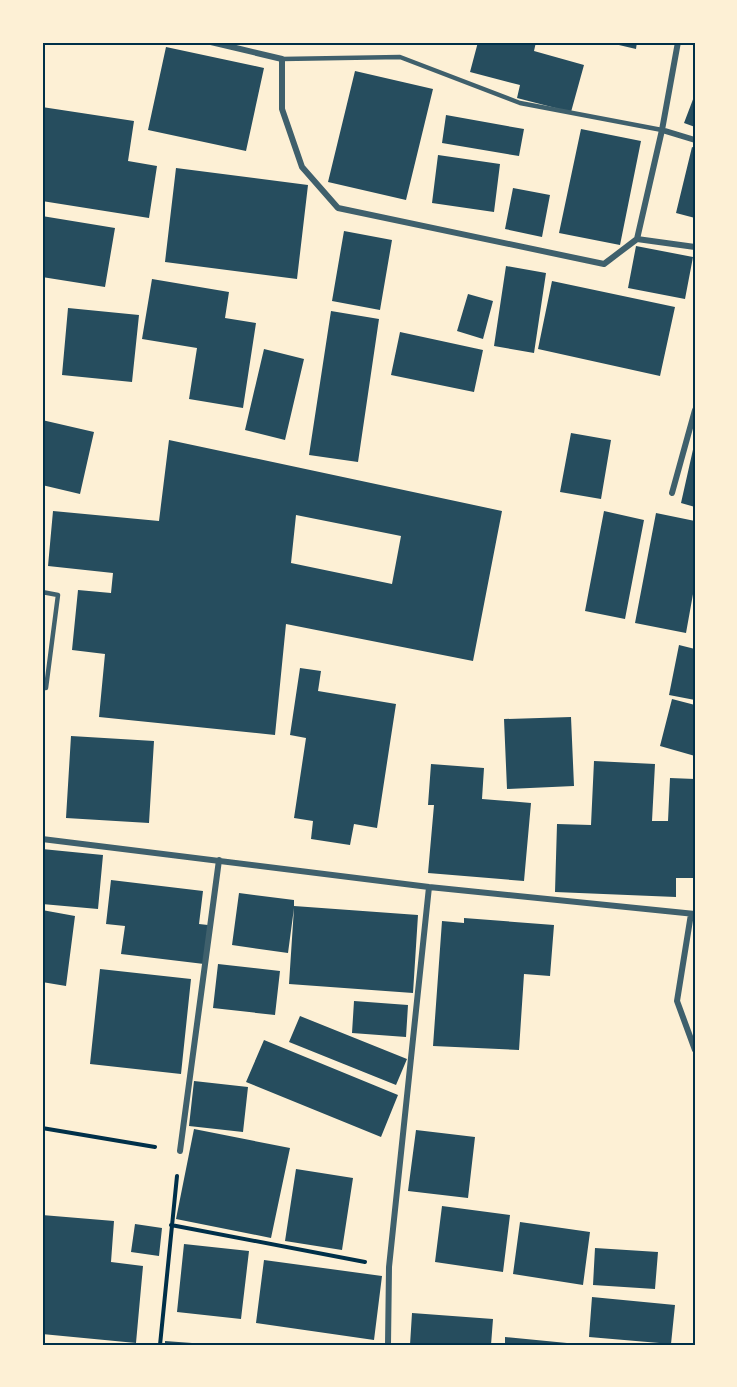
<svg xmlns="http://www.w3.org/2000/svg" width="737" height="1387" viewBox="0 0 737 1387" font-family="'Fira Sans',sans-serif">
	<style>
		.building { fill: #264d5e; fill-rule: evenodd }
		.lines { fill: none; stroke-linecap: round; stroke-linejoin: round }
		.path { stroke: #003049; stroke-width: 4 }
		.service { stroke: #3f606c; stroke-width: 4.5 }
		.minor { stroke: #3f606c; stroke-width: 6 }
		.neatline { fill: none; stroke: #003049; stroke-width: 2 }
	</style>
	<rect width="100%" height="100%" fill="#fdf0d5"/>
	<path class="building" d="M478 42H536L534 51 584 65 571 112 517 98 520 85 470 72Z
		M606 42H637L636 49Z
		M166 47 264 68 246 151 148 130Z
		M355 71 433 89 406 200 328 182Z
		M695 94V127L684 123Z
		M42 107 134 121 128 161 157 166 149 218 42 201Z
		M446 115 524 129 519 156 442 143Z
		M581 129 641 141 620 245 559 233Z
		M692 147 695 148V218L676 213Z
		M438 155 500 164 494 212 432 203Z
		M176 168 308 185 297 279 165 262Z
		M513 188 550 195 542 237 505 229Z
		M42 216 115 228 105 287 42 277Z
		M344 231 392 240 380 310 332 301Z
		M636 246 693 257 685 299 628 288Z
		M506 266 546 273 534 353 494 346Z
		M152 279 229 292 225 318 256 323 243 408 189 399 197 348 142 339Z
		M552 281 675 307 660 376 538 349Z
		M468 294 493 301 483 339 457 331Z
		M68 308 139 315 132 382 62 375Z
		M331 311 379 319 358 462 309 455Z
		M400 332 483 350 474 392 391 375Z
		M264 349 304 359 285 440 245 430Z
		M42 420 94 432 80 494 42 485Z
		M571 433 611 440 601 499 560 492Z
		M169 440 502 511 473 661 286 624 275 735 99 717 105 654 72 650 78 590 111 593 113 573 48 566 53 511 159 521ZM296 515 401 536 392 584 291 563Z
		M694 445H695V507L681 503Z
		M604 511 644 520 625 619 585 611Z
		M656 513 695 521V583L686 633 635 623Z
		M679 645 695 649V700L669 695Z
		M300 668 321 671 318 691 396 704 377 828 354 824 350 845 311 839 313 821 294 818 306 738 290 735Z
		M672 699 695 705V756L660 746Z
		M571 717 574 786 507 789 504 719Z
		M71 736 154 741 149 823 66 818Z
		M594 761 655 764 652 821H668L670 778 695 779V878H676V897L555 892 557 824 591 825Z
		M431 764 484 768 482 799 531 803 524 881 428 873 434 805H428Z
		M42 849 103 855 98 909 42 904Z
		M111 880 203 891 199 924 208 925 204 964 121 954 125 926 106 924Z
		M239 893 294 900V906L418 915 413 993 289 984 294 908 288 953 232 945Z
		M42 910 75 916 66 986 42 982Z
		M464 918 554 925 550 976 524 974 519 1050 433 1046 442 921 464 923Z
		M218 964 280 971 275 1015 213 1008Z
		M100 969 191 979 181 1074 90 1064Z
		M354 1001 408 1005 406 1037 352 1033Z
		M300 1016 407 1059 396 1085 289 1042Z
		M264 1040 398 1095 381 1137 246 1082Z
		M194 1081 248 1087 243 1132 189 1126Z
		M194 1129 290 1148 271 1238 176 1219Z
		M416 1130 475 1137 468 1198 408 1191Z
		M296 1169 353 1178 342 1250 285 1241Z
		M442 1206 510 1215 503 1272 435 1262Z
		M42 1215 114 1221 111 1262 143 1266 136 1343 42 1334Z
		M520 1222 590 1232 583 1285 513 1274Z
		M135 1224 162 1228 159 1256 131 1252Z
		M184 1244 249 1251 241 1319 177 1312Z
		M595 1248 658 1252 655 1289 593 1285Z
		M264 1260 382 1276 374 1340 256 1323Z
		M592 1297 675 1305 671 1344 589 1337Z
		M412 1313 493 1319 491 1345H410Z
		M505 1337 567 1343V1345H505Z
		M165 1341 192 1343 191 1345H165Z"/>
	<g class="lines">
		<path class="path" d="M42 1128 155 1147
			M171 1225 365 1262
			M160 1345 177 1176"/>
		<path class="service" d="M282 59 400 57 520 103 662 130
			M42 592 58 595 46 688H42"/>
		<path class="minor" d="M211 42 282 59V109L302 167 338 208 604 264 637 239 662 130 678 42
			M662 130 695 140
			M637 239 695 247
			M672 493 695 410
			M42 839 429 887 695 914
			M691 914 677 1001 695 1050
			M180 1151 219 860
			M388 1345 389 1267 429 887"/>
	</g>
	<rect width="737" height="1387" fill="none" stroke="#fdf0d5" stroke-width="87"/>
	<rect x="44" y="44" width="650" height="1300" class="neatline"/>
</svg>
